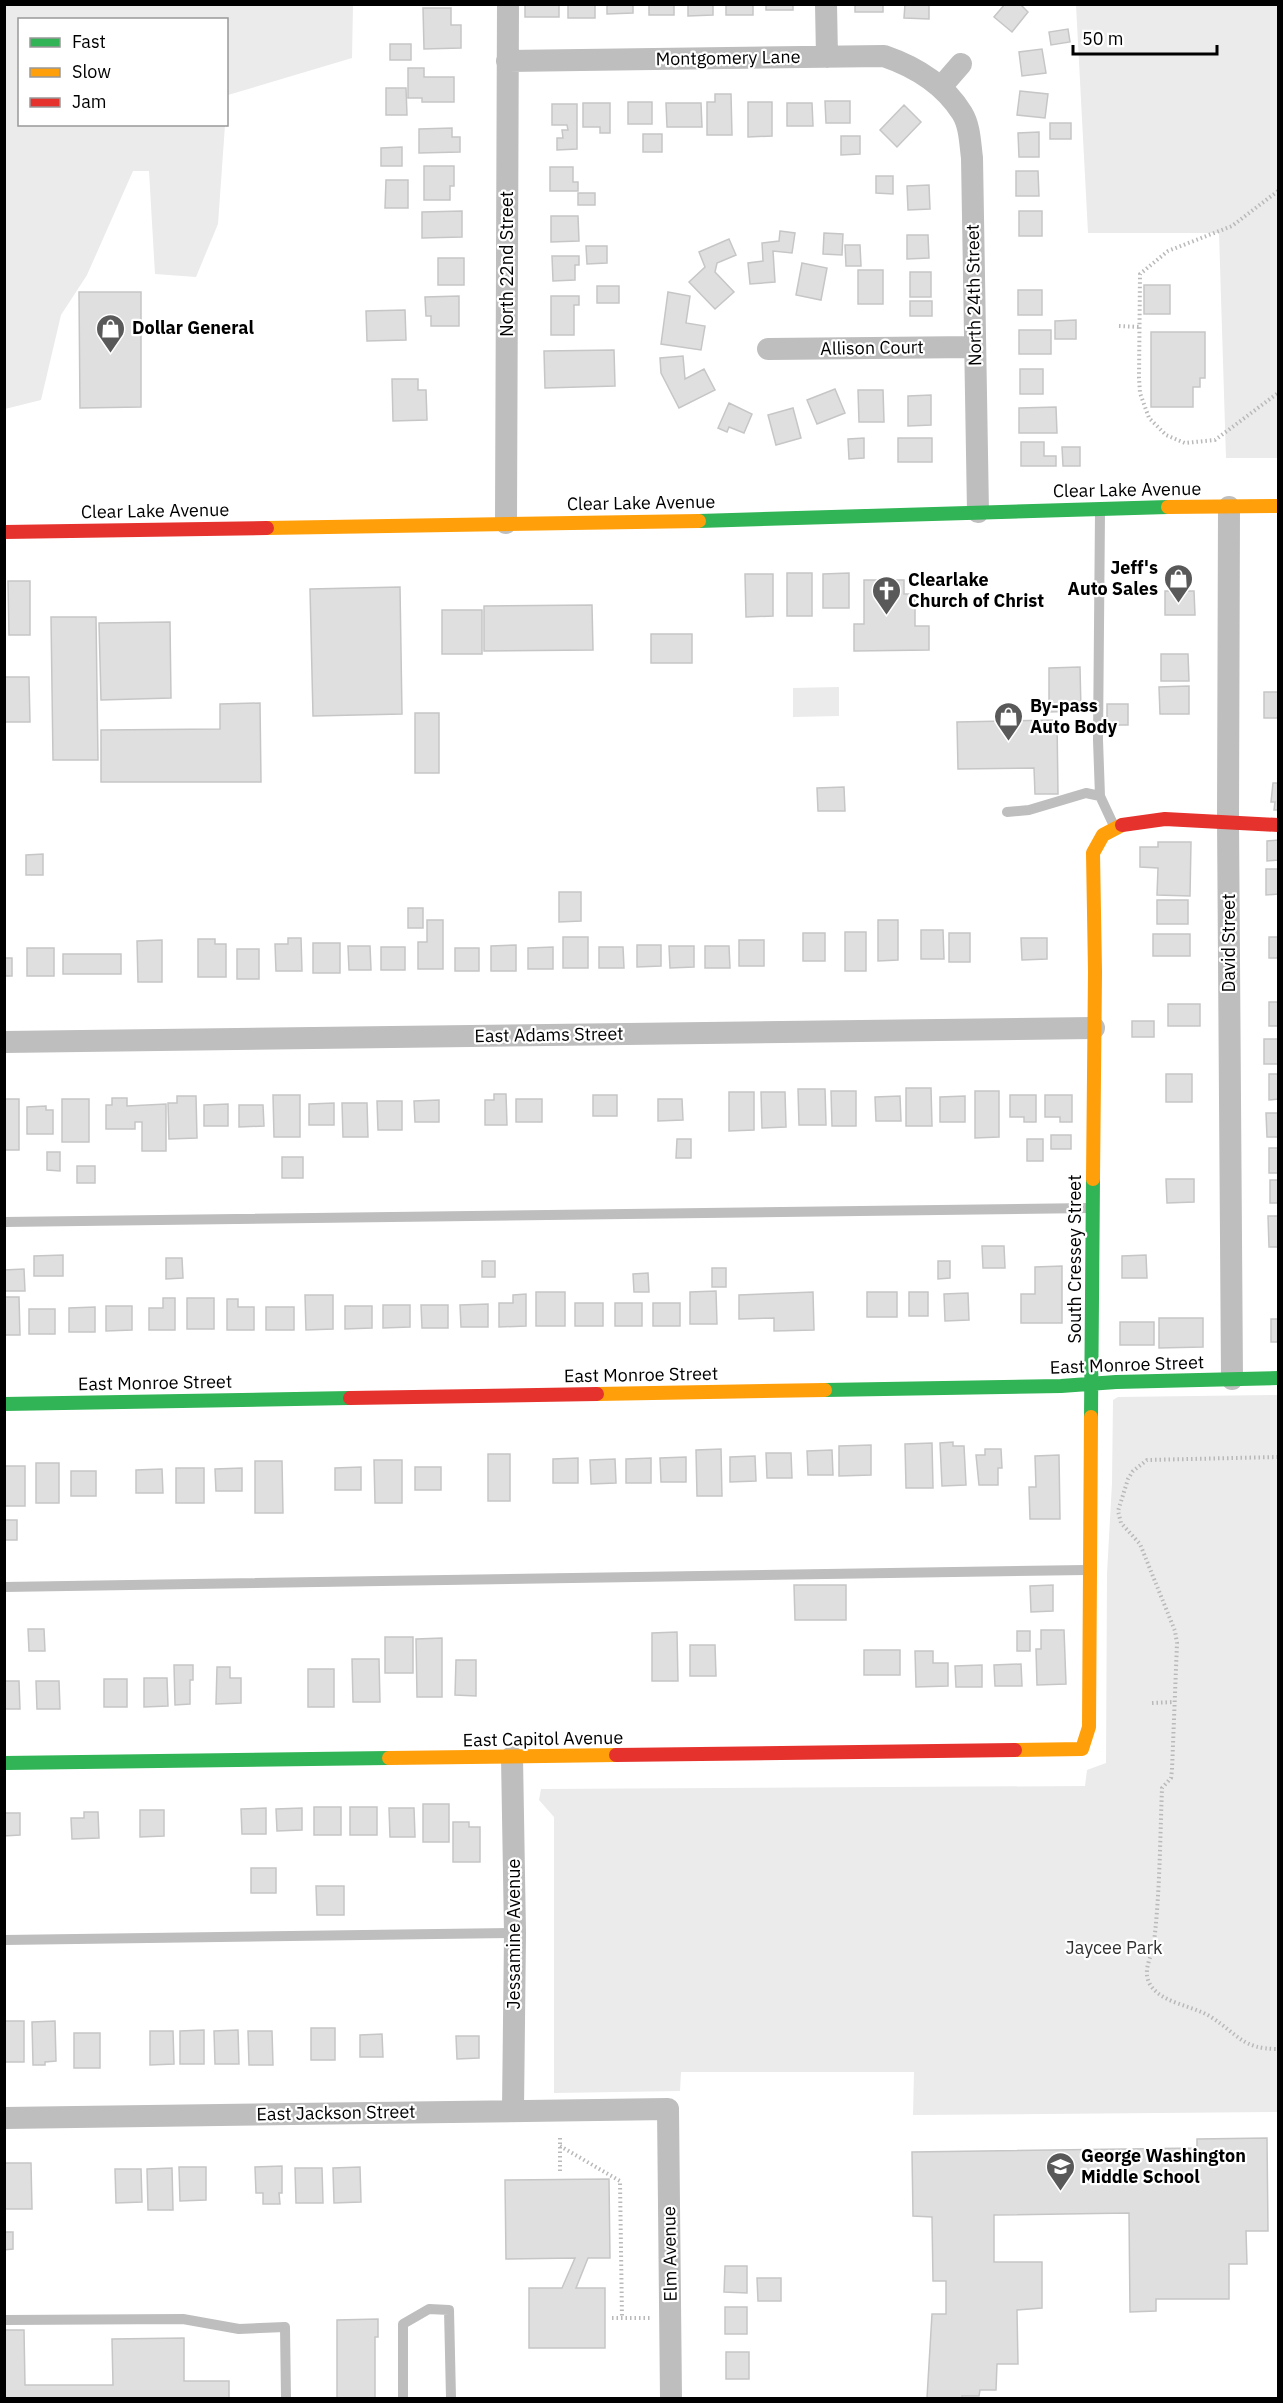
<svg xmlns="http://www.w3.org/2000/svg" width="1283" height="2403" viewBox="0 0 1283 2403" font-family="'IBM Plex Sans',sans-serif">
	<style>
		.green { fill: #ebebeb }
		.building { fill: #dfdfdf; stroke: #c6c6c6; stroke-width: 1.5 }
		.lines { fill: none; stroke-linecap: round; stroke-linejoin: round }
		.path { stroke: #b9b9b9; stroke-width: 4; stroke-dasharray: 1.5 3; stroke-linecap: butt }
		.lane { stroke: #bebebe; stroke-width: 10 }
		.street { stroke: #bebebe; stroke-width: 22 }
		.fast { stroke: #30b455; stroke-width: 14 }
		.slow { stroke: #ff9f0a; stroke-width: 14 }
		.jam { stroke: #e5322d; stroke-width: 14 }
		.labels { text-anchor: middle; stroke-width: 4.5; stroke-linejoin: round; paint-order: stroke }
		.street-label { font-size: 18px; fill: #000; stroke: #fff }
		.poi-label { font-size: 18px; font-weight: bold; fill: #000; stroke: #fff; text-anchor: start }
		.park-label { font-size: 18px; fill: #323232; stroke: #fff }
	</style>
	<rect width="100%" height="100%" fill="#fff"/>
	<path class="green" d="M4 5H353L352 58 228 95 227 108 226 20H20V124L225 125 218 224 196 277 155 274 149 171H133L87 275 61 315 41 400 5 409Z
		M1076 5H1278V458H1226L1219 233H1088Z
		M839 687V716L793 717V688Z
		M1278 1395V2112L913 2115 914 2072H681L680 2091 554 2093V1817L539 1800 541 1789 1085 1786 1087 1770 1106 1763 1107 1574 1112 1483 1113 1400 1118 1397Z"/>
	<path class="building" d="M525 4H559V17H525Z
		M568 4H595V18H568Z
		M607 4H633V13L607 14Z
		M649 4H674V15H649Z
		M688 4H713V15L688 16Z
		M726 4H753V15H726Z
		M766 4H793V10H766Z
		M855 4H883V12H855Z
		M905 4H929V19L904 18Z
		M1005 4H1020L1028 12 1012 32 994 17Z
		M423 8H451V25H461V48L424 49Z
		M1068 29 1070 42 1051 45 1049 32Z
		M390 44H411V60H390Z
		M1042 49 1046 73 1022 76 1019 52Z
		M408 68H424V77H454V102H422V98H408Z
		M386 88H406L407 115H386Z
		M1020 91 1048 94 1045 118 1017 115Z
		M715 94H731L732 135H707V102H715Z
		M825 101H850V123H826Z
		M628 102H652V124H628Z
		M748 102H772V136L748 137Z
		M583 103H610V133H600V127H583Z
		M666 103H701L702 127H667Z
		M787 103H812L813 126H787Z
		M552 104H577V149L557 150V138H563L562 130H568L567 125H552Z
		M904 105 921 122 897 147 880 130Z
		M1050 123H1071V139H1050Z
		M452 128V137H460V152L419 153V129Z
		M1039 132V157H1019L1018 133Z
		M643 134H662V152H643Z
		M841 136H860V154L841 155Z
		M402 147V166H381V148Z
		M424 166H454V186H450V200H424Z
		M550 167H573V182H578V191H550Z
		M1016 171H1038L1039 196H1016Z
		M876 176H893V194L876 193Z
		M386 180H408V208H385Z
		M929 185 930 209 908 210 907 186Z
		M578 193H595V205H578Z
		M462 211V237L422 238V212Z
		M1019 211H1042V236H1019Z
		M551 216H578L579 241 551 242Z
		M780 231 795 233 792 253 773 251 775 282 750 284 748 263 763 261 762 243 779 241Z
		M824 233 843 234 842 255 823 254Z
		M907 235H928L929 258 907 259Z
		M729 239 736 255 717 263 715 272 734 292 715 309 689 282 705 267 699 252Z
		M845 245H860L861 266H846Z
		M586 246H607V263L587 264Z
		M552 256H579V265H575V280L553 281Z
		M438 258H464V285H438Z
		M802 263 827 268 821 300 796 295Z
		M858 270H883V304H858Z
		M910 272H931V297H910Z
		M1144 285H1170V314H1144Z
		M597 286H619V303H597Z
		M1018 290H1042V315H1018Z
		M79 292H141V407L80 408Z
		M668 292 690 296 686 323 705 326 701 350 661 344Z
		M459 296V326H431V316H426L425 297Z
		M551 296H579V305H574V335H551Z
		M910 301H932V316H910Z
		M405 310 406 340 367 341 366 311Z
		M1076 320V339H1055V321Z
		M1019 330H1051V354H1019Z
		M1151 332H1205V378H1200V387H1193V407H1151Z
		M614 350 615 386 545 388 544 351Z
		M683 356 685 379 704 369 715 390 679 408 661 373 660 358Z
		M1020 369H1043V394H1020Z
		M392 379H418V390H426L427 420 393 421Z
		M835 389 845 413 817 424 807 400Z
		M858 390H883L884 422H859Z
		M931 395V425L908 426V396Z
		M729 403 752 414 744 433 729 427 727 432 718 428Z
		M1056 407 1057 433H1019V408Z
		M793 408 801 438 776 445 768 415Z
		M864 438V458L849 459 848 439Z
		M898 438H932V462H898Z
		M1021 442H1044V456H1056V466H1021Z
		M1062 447H1080V466H1063Z
		M787 573H812V616H787Z
		M849 573V608H823V574Z
		M745 574H773V616L746 617Z
		M864 580H904V594H915V626H929V650L854 651V624H864Z
		M8 581H30V635H9Z
		M400 587 402 714 313 716 310 589Z
		M1165 591H1194L1195 615H1165Z
		M592 605 593 650 484 651V606Z
		M442 610H482V654H442Z
		M51 617H96L98 760H53Z
		M170 622 171 698 101 700 99 623Z
		M651 634H692V663H651Z
		M1161 654H1188L1189 681H1161Z
		M1080 667 1081 711 1049 712V668Z
		M4 677H29L30 722H4Z
		M1189 686V714H1160L1159 687Z
		M1264 692H1278V718H1264Z
		M260 703 261 782H101V730L220 729V704Z
		M1107 704H1128V725H1107Z
		M415 713H439V773H415Z
		M1057 720 1058 794H1035L1034 768 958 769 957 722Z
		M1273 783H1278V810H1274L1275 802H1271Z
		M844 787 845 811H818L817 788Z
		M1278 840V860L1267 861V841Z
		M1158 842H1191L1190 896 1157 895 1158 868 1140 867V847H1158Z
		M43 854V875H26V855Z
		M1266 869H1278V894L1266 895Z
		M559 892H581V921L559 922Z
		M1157 900H1188V924H1157Z
		M408 908H423V928H408Z
		M427 920H443V969H418V942H427Z
		M878 920H898V960L878 961Z
		M921 930H943L944 959H921Z
		M845 932H866V971H845Z
		M803 933H825V961H803Z
		M949 933H970V962H949Z
		M1153 934H1190V956H1153Z
		M563 937H588V968H563Z
		M1269 937H1278V958H1269Z
		M288 938H301L302 971H276L275 944H288Z
		M1021 938H1047V959L1022 960Z
		M198 939H215V944H226V977H198Z
		M162 940V982H138L137 941Z
		M739 940H764V966H739Z
		M313 943H340V973H313Z
		M516 945V971H491V946Z
		M637 945H661V966L637 967Z
		M348 946H370L371 970H349Z
		M669 946H694V967L670 968Z
		M705 946H729L730 968H705Z
		M381 947H405V970H381Z
		M553 947V969H528V948Z
		M599 947H623L624 968H599Z
		M27 948H54V976H27Z
		M455 948H479V971H455Z
		M237 949H259V979H237Z
		M63 954H121V974H63Z
		M4 958H12V976H4Z
		M1269 1002H1278V1026H1269Z
		M1168 1004H1200V1026H1168Z
		M1132 1021H1154V1037H1132Z
		M1264 1039H1278V1064H1264Z
		M1166 1074H1192V1102H1166Z
		M1269 1074H1278V1099L1269 1100Z
		M906 1088H931L932 1126H906Z
		M798 1089H825L826 1125H799Z
		M831 1091H856V1126H832Z
		M975 1091H999V1137L975 1138Z
		M729 1092H754V1130L729 1131Z
		M761 1092H785L786 1127 762 1128Z
		M494 1094H506L507 1125H485V1100H494Z
		M273 1095H300V1137H274Z
		M593 1095H617V1116H593Z
		M1010 1095H1036V1122H1024V1117H1010Z
		M1045 1095H1072V1122H1060V1117H1045Z
		M177 1096H196L197 1138 169 1139 168 1103H177Z
		M900 1096 901 1121H876L875 1097Z
		M965 1096V1122H940V1097Z
		M112 1098H127V1106L166 1104V1151H142V1122H135V1129H106V1105H112Z
		M4 1099H19V1150H4Z
		M62 1099H89V1142H62Z
		M516 1099H542V1122H516Z
		M658 1099H682L683 1120 658 1121Z
		M439 1100V1122H415L414 1101Z
		M377 1101H402V1130H378Z
		M334 1103V1125H309V1104Z
		M342 1103H367L368 1137H343Z
		M228 1104V1126H204V1105Z
		M239 1105H263L264 1126 239 1127Z
		M46 1106V1110H53V1134H27V1107Z
		M1266 1113H1278V1137H1267Z
		M1051 1135H1071V1149H1051Z
		M677 1139H691V1158H676Z
		M1027 1139H1043V1161H1027Z
		M1269 1148H1278V1173H1269Z
		M47 1152H60V1171L47 1170Z
		M282 1157H303V1178H282Z
		M77 1166H95V1183H77Z
		M1166 1179H1194V1202L1167 1203Z
		M1270 1180H1278V1203H1270Z
		M1268 1216H1278V1247H1269Z
		M982 1246H1004L1005 1268H983Z
		M63 1255V1276H34V1256Z
		M1146 1255 1147 1278H1122V1256Z
		M166 1258H182L183 1278 166 1279Z
		M482 1261H495V1277H482Z
		M938 1261H950V1278L938 1279Z
		M1062 1266V1323H1021V1294H1035V1267Z
		M712 1268H726V1287H712Z
		M24 1269 25 1291H4V1270Z
		M648 1273 649 1292H634L633 1274Z
		M716 1291 717 1324H690V1292Z
		M536 1292H565V1326H536Z
		M813 1292 814 1330 774 1331V1318L739 1319V1295Z
		M867 1292H897V1317H867Z
		M909 1292H928V1316H909Z
		M968 1293 969 1320 945 1321 944 1294Z
		M526 1294V1326L499 1327V1303H513V1295Z
		M305 1295H333V1329L306 1330Z
		M4 1297H19L20 1335H4Z
		M163 1298H175V1330H149V1308H163Z
		M187 1298H214V1329H187Z
		M227 1299H238V1307H254V1330H227Z
		M575 1303H603V1326H575Z
		M615 1303H642V1326H615Z
		M653 1303H680V1326H653Z
		M488 1304V1327H461L460 1305Z
		M383 1305H410V1327L383 1328Z
		M421 1305H448V1328H422Z
		M106 1306H132V1330L106 1331Z
		M345 1306H372V1328L345 1329Z
		M95 1307V1332H69V1308Z
		M266 1307H294V1330H266Z
		M29 1309H55V1334H29Z
		M1159 1318H1203V1347L1159 1348Z
		M1271 1319H1278V1342H1271Z
		M1120 1322H1154V1345H1120Z
		M953 1442V1446H964L966 1485 942 1486 940 1443Z
		M932 1443 933 1488H906L905 1444Z
		M871 1445V1475L839 1476V1446Z
		M721 1449 722 1496H697L696 1450Z
		M985 1449H1001L1002 1468H998V1485H979L976 1455H985Z
		M832 1450 833 1475H808L807 1451Z
		M766 1453H791L792 1478H767Z
		M488 1454H510V1501H488Z
		M1059 1455 1060 1519H1030L1029 1487H1036L1035 1456Z
		M755 1456 756 1481 730 1482V1457Z
		M686 1457V1482H661L660 1458Z
		M578 1458V1483H553V1459Z
		M651 1458V1483H626V1459Z
		M615 1459 616 1483 591 1484 590 1460Z
		M374 1460H402V1503H375Z
		M255 1461H282L283 1513H255Z
		M36 1463H59V1503H36Z
		M4 1466H25V1506H4Z
		M361 1467V1490H335V1468Z
		M415 1467H441V1490H415Z
		M176 1468H204V1503H176Z
		M242 1468V1491H216L215 1469Z
		M162 1469 163 1493H136V1470Z
		M71 1471H96V1496H71Z
		M4 1520H17V1540H4Z
		M794 1585H846V1620H795Z
		M1053 1585V1611L1031 1612 1030 1586Z
		M28 1629H44L45 1651H29Z
		M1041 1630H1064L1066 1684 1037 1685 1036 1649H1041Z
		M1017 1631H1030V1651H1017Z
		M677 1632 678 1681H652V1633Z
		M385 1637H413V1673H385Z
		M442 1638V1697H417L416 1639Z
		M690 1645H715L716 1676H690Z
		M864 1650H900V1675H864Z
		M915 1651H933V1663H948V1686L916 1687Z
		M352 1659H379L380 1702H353Z
		M456 1660H476V1696L455 1695Z
		M1021 1664 1022 1686H995L994 1665Z
		M174 1665H193V1680H190V1704L175 1705Z
		M982 1665V1687H956L955 1666Z
		M217 1667H230V1678H241V1703L216 1704Z
		M308 1669H334V1707H308Z
		M144 1678H167L168 1706 144 1707Z
		M104 1679H127V1707H104Z
		M4 1681H19L20 1709H4Z
		M36 1681H59L60 1709H37Z
		M423 1804H449V1842H423Z
		M314 1807H341V1835H314Z
		M350 1807H377V1835H350Z
		M266 1808V1834H242L241 1809Z
		M302 1808V1830L277 1831 276 1809Z
		M389 1808H414L415 1837H390Z
		M140 1810H164V1836L140 1837Z
		M84 1812H98L99 1838 72 1839 71 1818H84Z
		M4 1813H20V1835L4 1836Z
		M453 1822H469V1827H480V1862H453Z
		M251 1868H276V1893H251Z
		M316 1886H344V1915H317Z
		M4 2021H24V2062H4Z
		M55 2021 56 2061 45 2062V2065H33L32 2022Z
		M311 2028H335V2060H311Z
		M204 2030V2064H180V2031Z
		M238 2030 239 2064H215L214 2031Z
		M150 2031H173L174 2064 150 2065Z
		M248 2031H272L273 2065H249Z
		M74 2033H100V2068H74Z
		M382 2034 383 2057H360V2035Z
		M456 2036H479V2058L457 2059Z
		M1267 2138 1268 2231H1246L1247 2264H1229V2299H1156V2311L1130 2312 1129 2213 994 2215V2262H1042V2308L1017 2310 1018 2364H997L996 2390H980L979 2396H962V2398H927L932 2314H946V2281H933L932 2217 913 2216 912 2152 1197 2148V2139Z
		M5 2163H31L32 2209H5Z
		M282 2166V2193H279L280 2204H263V2193H256L255 2167Z
		M179 2167H206V2200L180 2201Z
		M360 2167 361 2202 334 2203 333 2168Z
		M172 2168 173 2210H148L147 2169Z
		M295 2168H322L323 2203H296Z
		M115 2169H141L142 2202 116 2203Z
		M609 2179 610 2258H588L576 2288H605V2348H529V2288H562L575 2258 506 2259 505 2180Z
		M4 2232H13V2249L4 2250Z
		M725 2266H747V2293L724 2292Z
		M757 2278H781V2301H758Z
		M725 2307H747V2334H725Z
		M378 2319V2337H375V2398H337V2320Z
		M4 2330H24L25 2385H113L112 2339 184 2338V2381H229V2398H4Z
		M726 2352H749V2379H726Z"/>
	<g class="lines">
		<path class="path" d="M1278 191 1232 226 1168 251 1140 274 1139 378 1140 393 1149 418 1166 435 1185 443 1215 440 1278 393
			M1119 326 1141 327
			M1278 1457 1147 1460 1133 1471 1128 1479 1118 1511 1121 1523 1140 1544 1175 1631 1177 1643 1172 1770 1171 1778 1162 1788C1160 1839 1160 1891 1154 1942 1152 1958 1141 1971 1151 1986 1164 2004 1192 2005 1211 2017 1239 2035 1242 2049 1278 2049
			M1152 1703 1174 1702
			M560 2138V2174
			M560 2146 620 2181 622 2318
			M612 2318H650"/>
		<path class="lane" d="M1100 512 1098 740 1100 796 1114 826
			M1007 812 1029 810 1086 793 1100 796
			M4 1222 1090 1208
			M4 1587 1086 1570
			M4 1940 515 1933
			M4 2320 183 2319 239 2329 285 2327 286 2398
			M403 2398V2324L429 2309 449 2310 451 2398"/>
		<path class="street" d="M826 4 827 57
			M507 61 884 56C916 67 944 84 962 113 970 126 970 143 972 158L978 512
			M941 87 961 64
			M768 349 975 347
			M1229 507 1228 820 1232 1379
			M506 523 508 4
			M4 1042 1094 1028
			M512 1757 515 1933 513 2110
			M4 2118 668 2109 671 2398"/>
		<path class="fast" d="M699 521 1168 507
			M825 1390 1061 1386 1116 1382 1278 1378
			M4 1404 350 1398
			M1091 1417 1093 1179
			M4 1763 389 1758"/>
		<path class="slow" d="M1168 507 1278 506
			M267 528 699 521
			M1093 1179 1095 972 1093 853 1103 835 1122 825
			M597 1394 825 1390
			M1015 1750 1082 1749 1089 1727 1091 1417
			M389 1758 616 1755"/>
		<path class="jam" d="M4 532 267 528
			M1122 825 1165 819 1278 825
			M350 1398 597 1394
			M616 1755 1015 1750"/>
	</g>
	<defs>
		<symbol id="shop-pin" viewBox="-11 -11 22 30"><path d="M0 17L-7.5 6A9.5 9.5 0 1 1 7.5 6Z" fill="#595959" stroke="#fff"/><path d="M-5-2.5h2.3a2.7 3.5 0 0 1 5.4 0H5L5.5 6h-11ZM-1.5-2.5h3a1.5 2.3 0 0 0-3 0Z" fill="#fff"/></symbol>
		<symbol id="church-pin" viewBox="-11 -11 22 30"><path d="M0 17L-7.5 6A9.5 9.5 0 1 1 7.5 6Z" fill="#595959" stroke="#fff"/><path d="M-1.2-6h2.4v3.5h3.3v2.4h-3.3V6h-2.4V-.1h-3.3v-2.4h3.3Z" fill="#fff"/></symbol>
		<symbol id="school-pin" viewBox="-11 -11 22 30"><path d="M0 17L-7.5 6A9.5 9.5 0 1 1 7.5 6Z" fill="#595959" stroke="#fff"/><path d="M0-5L7-2L0 1L-7-2ZM-4 1L0 2.5L4 1V4Q0 6-4 4Z" fill="#fff"/></symbol>
	</defs>
	<g fill-rule="evenodd">
		<use href="#shop-pin" x="94" y="312" width="33" height="45"/>
		<use href="#shop-pin" x="1162" y="562" width="33" height="45"/>
		<use href="#church-pin" x="870" y="574" width="33" height="45"/>
		<use href="#shop-pin" x="992" y="700" width="33" height="45"/>
		<use href="#school-pin" x="1044" y="2150" width="33" height="45"/>
	</g>
	<g class="labels">
		<g class="street-label">
			<text transform="translate(728 58) rotate(-1)" y="6">Montgomery Lane</text>
			<text transform="translate(507 264) rotate(-90)" y="6">North 22nd Street</text>
			<text transform="translate(974 295) rotate(-91)" y="6">North 24th Street</text>
			<text transform="translate(872 348) rotate(-1)" y="6">Allison Court</text>
			<text transform="translate(1127 490) rotate(-1)" y="6">Clear Lake Avenue</text>
			<text transform="translate(641 503) rotate(-1)" y="6">Clear Lake Avenue</text>
			<text transform="translate(155 511) rotate(-1)" y="6">Clear Lake Avenue</text>
			<text transform="translate(1229 943) rotate(-90)" y="6">David Street</text>
			<text transform="translate(549 1035) rotate(-1)" y="6">East Adams Street</text>
			<text transform="translate(1075 1259) rotate(-90)" y="6">South Cressey Street</text>
			<text transform="translate(1127 1365) rotate(-2)" y="6">East Monroe Street</text>
			<text transform="translate(641 1375) rotate(-1)" y="6">East Monroe Street</text>
			<text transform="translate(155 1383) rotate(-1)" y="6">East Monroe Street</text>
			<text transform="translate(543 1739) rotate(-1)" y="6">East Capitol Avenue</text>
			<text transform="translate(514 1934) rotate(-90)" y="6">Jessamine Avenue</text>
			<text transform="translate(336 2113) rotate(-1)" y="6">East Jackson Street</text>
			<text transform="translate(670 2254) rotate(-91)" y="6">Elm Avenue</text>
		</g>
		<g class="poi-label">
			<text x="132" y="334">Dollar General</text>
			<text x="1158" y="574" text-anchor="end">Jeff's<tspan x="1158" dy="21">Auto Sales</tspan></text>
			<text x="908" y="586">Clearlake<tspan x="908" dy="21">Church of Christ</tspan></text>
			<text x="1030" y="712">By-pass<tspan x="1030" dy="21">Auto Body</tspan></text>
			<text x="1081" y="2162">George Washington<tspan x="1081" dy="21">Middle School</tspan></text>
		</g>
		<g class="park-label">
			<text x="1114" y="1954">Jaycee Park</text>
		</g>
	</g>
	<rect width="1283" height="2403" fill="none" stroke="#000000" stroke-width="12"/>
	<rect x="18" y="18" width="210" height="108" fill="#ffffff" stroke="#999999" stroke-width="1.5"/>
	<rect x="30" y="38" width="30" height="9" fill="#30b455" stroke="#999999" stroke-width="1.5"/>
	<text x="72" y="48" font-size="18" fill="#000000">Fast</text>
	<rect x="30" y="68" width="30" height="9" fill="#ff9f0a" stroke="#999999" stroke-width="1.5"/>
	<text x="72" y="78" font-size="18" fill="#000000">Slow</text>
	<rect x="30" y="98" width="30" height="9" fill="#e5322d" stroke="#999999" stroke-width="1.5"/>
	<text x="72" y="108" font-size="18" fill="#000000">Jam</text>
	<path d="M1073 45v9h144v-9" fill="none" stroke="#000000" stroke-width="3"/>
	<text x="1082" y="45" font-size="18" fill="#000000" stroke="#ffffff" stroke-width="4.5" paint-order="stroke">50 m</text>
</svg>
